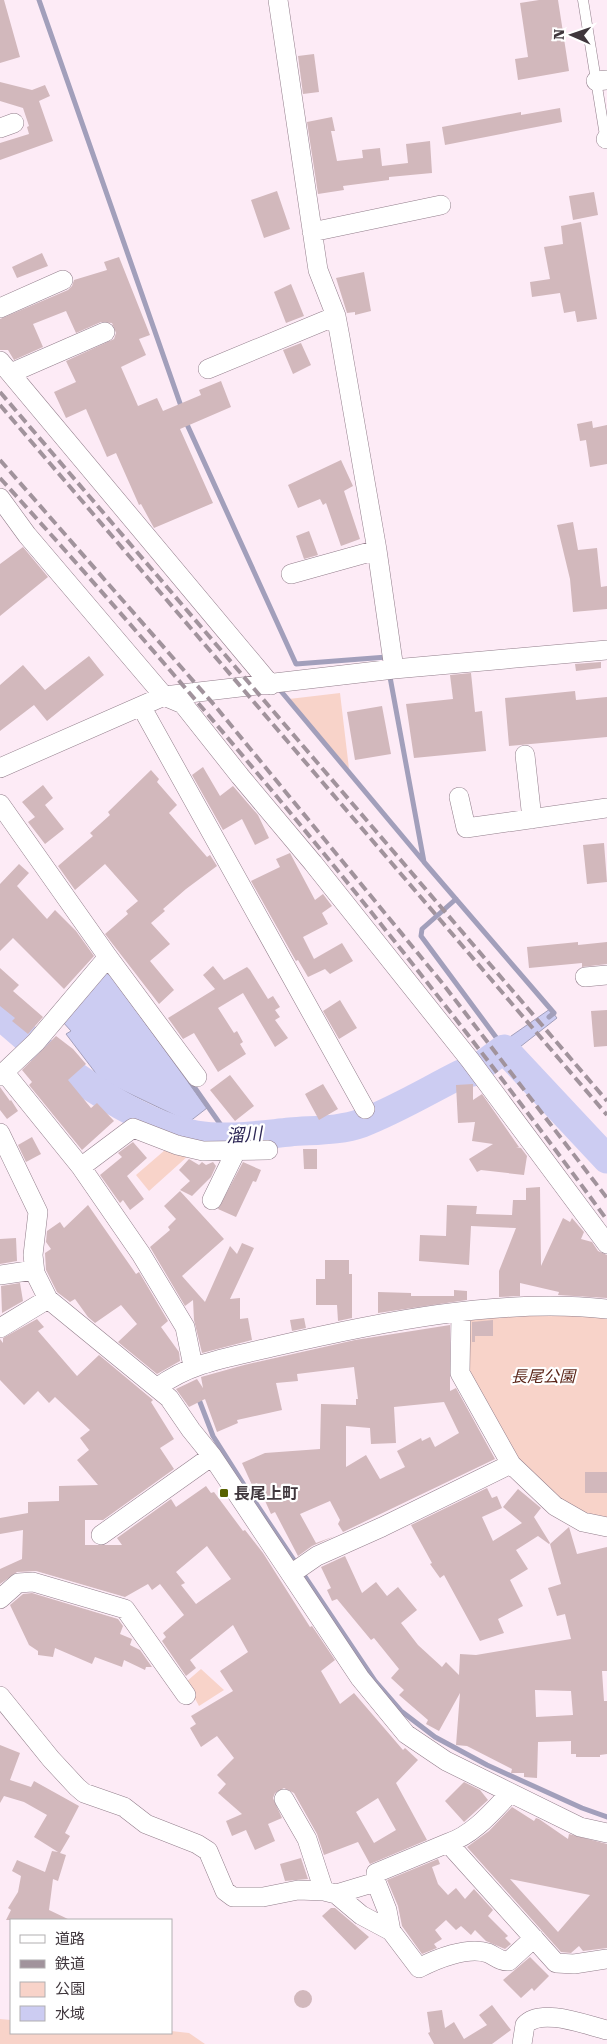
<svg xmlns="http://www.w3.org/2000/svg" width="607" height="2044" viewBox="0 0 607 2044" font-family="'Roboto Serif','Noto Sans JP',serif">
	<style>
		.green { fill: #f8d3c9 }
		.water { fill: #ccccf2; stroke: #a29fbb }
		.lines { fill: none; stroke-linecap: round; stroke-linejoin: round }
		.stream { stroke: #a29fbb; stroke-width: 5 }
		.river { stroke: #ccccf2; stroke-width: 29 }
		.building { fill: #d2b8bc; fill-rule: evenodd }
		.lane-casing { stroke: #927e8b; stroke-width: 11 }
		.street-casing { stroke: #927e8b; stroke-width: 20 }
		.lane { stroke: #fff; stroke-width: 10 }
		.street { stroke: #fff; stroke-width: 19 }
		.rail { stroke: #a1939c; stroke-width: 4; stroke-dasharray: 10 5; stroke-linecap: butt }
		.poi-dot { fill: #586100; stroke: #fff; stroke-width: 2 }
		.labels { text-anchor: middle; stroke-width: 4.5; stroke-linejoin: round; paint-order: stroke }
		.park-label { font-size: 16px; font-style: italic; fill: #5c2619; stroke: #fff }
		.poi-label { font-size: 16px; font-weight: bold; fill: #3f363c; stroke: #fff; text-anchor: start }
		.water-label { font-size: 18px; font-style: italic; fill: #2c2655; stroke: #fff }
	</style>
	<rect width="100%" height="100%" fill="#fdebf6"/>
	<path class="green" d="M340 693 349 769 289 699Z
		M165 1150 189 1155 149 1191 136 1175Z
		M464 1315H607V1523L597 1521 535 1485 464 1368Z
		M201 1669 224 1690 199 1706 186 1682Z
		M0 2019 11 2020V2033L171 2031 189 2033 205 2044H0Z"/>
	<path class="water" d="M105 972 111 976 207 1108 189 1122 101 1080 66 1034 71 1031 62 1021Z
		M550 1009 557 1018 479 1079 468 1066Z"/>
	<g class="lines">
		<path class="stream" d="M39 0 182 409
			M185 420 296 664 387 657 386 654
			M390 677 424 862 554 1013 549 1017
			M280 690 424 862
			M456 899 422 929 421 936 504 1048
			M190 1081 230 1138
			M198 1397 213 1436 253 1499 375 1681 401 1711 435 1737 487 1765 582 1808 607 1817"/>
		<path class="river" d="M0 1015C48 1059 130 1123 196 1135 227 1140 259 1135 290 1132 313 1130 340 1131 362 1123 396 1110 429 1090 461 1074L473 1072 504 1049 607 1159"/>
	</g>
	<path class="building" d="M0 0H4L20 57 0 63Z
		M539 0H558L569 71 518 80 515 59 528 57 520 3Z
		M314 54 319 92 303 94 298 56Z
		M0 82 32 90 45 85 50 96 39 101 53 141 0 160V143L29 134 27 127 29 126 23 108 0 101Z
		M560 108 562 122 445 145 442 127 521 112V115Z
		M332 117 335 131H331L337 161 363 158 362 150 380 148 382 166 408 163 406 144 430 141 432 173 389 177V180L343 186 344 190 318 194 307 122Z
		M277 191 290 229 264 238 251 200Z
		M594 192 598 215 573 220 569 196Z
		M581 222 597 319 577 322 575 311 564 313 560 293 532 297 530 282 550 279 544 247 563 244 561 226Z
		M42 253 48 266 17 278 12 267Z
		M119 257 150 335 139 339 146 355 121 367 138 406 157 398 163 411 201 395 199 390 221 381 231 407 180 429 213 503 154 528 141 504 139 505 116 453 107 457 86 409 66 418 54 392 76 382 66 361 114 339 116 333 112 323 101 322 76 333 66 311 33 324 43 347 14 360 8 350H0V319L68 290 72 286 74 280 107 270 104 262Z
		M364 272 371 311 355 315V312L347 313 336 278Z
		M291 284 304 316 286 323 274 292Z
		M301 343 311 365 293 374 283 350Z
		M592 421 593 428 607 425V464L590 467 586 440 580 441 577 424Z
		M341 460 353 486 344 491 360 539 341 546 326 503 323 505 320 499 298 508 288 485Z
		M573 522 578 550 597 548 601 587 607 586V609L573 612 570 579 557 525Z
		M309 531 318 555 304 559 296 536Z
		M23 547 48 577 0 616V564Z
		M89 656 104 675 47 721 34 705 0 731V685L23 665 45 690Z
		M601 662V668L576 671 575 664Z
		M471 673 475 712 482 711 486 751 414 758 406 704 453 699 450 675Z
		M575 691 576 700 607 697V737L509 746 505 698Z
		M382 706 391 754 355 760 347 712Z
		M203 767 220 796 233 786 258 815 269 838 255 845 242 819 223 830 192 775Z
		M151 770 159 779 157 782 177 805 169 813 207 857 210 855 217 866 186 889 163 909 165 911 151 923 170 944 150 961 174 990 159 1004 105 934 128 914 126 911 138 901 105 864 75 890 58 866 93 836 90 833 110 815 108 812Z
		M43 785 53 798 45 805 64 829 45 844 28 822 35 817 22 802Z
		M604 843 607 882 587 884 583 845Z
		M290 853 315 900 323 894 332 906 322 913 328 924 303 937 314 959 342 943 353 961 330 974 325 969 308 977 298 960 296 961 251 881 280 867 276 859Z
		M19 864 29 873 17 886 47 919 55 910 76 931 94 956 64 989 13 938 0 951V884Z
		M578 942V945L607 942V964L582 967V963L529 968 527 947Z
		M213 966 224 980 247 967 250 970 268 999 273 996 280 1007 275 1010 280 1017 275 1020 288 1038 275 1047 243 993 218 1008 234 1033 237 1031 243 1042 240 1044 246 1054 218 1072 194 1033 183 1039 168 1018 215 989 203 975Z
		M0 968 19 985 13 991 43 1017 28 1034 12 1021 15 1018 0 1006Z
		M340 1000 357 1028 339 1039 323 1011Z
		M607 1010V1046L594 1047 591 1011Z
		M56 1036 73 1049 86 1064 68 1080 91 1108 97 1103 114 1121 82 1150 29 1085 32 1082 22 1070Z
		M230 1075 254 1106 235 1121 210 1090Z
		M323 1084 338 1109 319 1120 305 1094Z
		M473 1084V1100L482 1094 519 1147H516L521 1148 527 1156 524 1175 481 1170 477 1172 469 1159 493 1144 472 1141 475 1122 458 1123 456 1085Z
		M0 1087 10 1101 11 1100 18 1111 7 1119 0 1110Z
		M32 1137 41 1154 26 1162 18 1145Z
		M133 1142 147 1158 127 1176 144 1199 130 1210 123 1200 120 1203 100 1175 122 1157 118 1153Z
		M303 1149H317V1169H304Z
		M189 1159 199 1165 202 1162 206 1165 213 1162 216 1166 211 1177 192 1196 180 1190 190 1181 179 1170Z
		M243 1162 261 1170 256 1182 253 1181 236 1217 218 1209Z
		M540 1187 541 1266 563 1218 570 1222 572 1218 584 1232 581 1239 592 1242 598 1251 607 1255V1298L558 1295 559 1292 520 1283V1296L499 1297V1271L516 1228 471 1226 469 1265 419 1261 420 1235 446 1236 447 1205 477 1206 476 1214 512 1215 513 1200H526V1188Z
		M180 1191 224 1239 182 1276 205 1302 230 1246 237 1254 242 1243 254 1248 230 1299 240 1298V1319L248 1318 252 1340 202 1353 194 1320 193 1300 185 1306 150 1247 170 1230 168 1227 176 1219 164 1206Z
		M88 1205 136 1274 139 1272 168 1321 161 1327 179 1352 180 1361 157 1374 118 1342 137 1324 121 1305 95 1323 88 1317 75 1299 70 1302 57 1292 46 1270 45 1253 51 1249 46 1242 47 1231 60 1222 64 1228Z
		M16 1238 17 1261 0 1264V1239Z
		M325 1260H349V1274H352V1318L338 1321 337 1305H316V1279H325Z
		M20 1283 23 1301 2 1313 1 1286Z
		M454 1290 467 1291V1300L378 1313V1292L411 1293V1296H454Z
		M304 1318 306 1328 292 1331 290 1320Z
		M37 1319 44 1327 38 1331 77 1376 99 1355 153 1400 151 1402 174 1439 160 1448 174 1469 103 1520H85V1545H122L117 1538 171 1499 176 1507 206 1486 211 1493 214 1492 243 1531 245 1530 263 1553 310 1627 312 1626 335 1660 321 1671 340 1704 354 1693 403 1750 405 1748 418 1760 396 1783 427 1840 370 1864 358 1842 324 1855 317 1834 294 1793 284 1788 275 1793 273 1798 282 1818 268 1824 275 1841 255 1850 246 1830 232 1836 226 1821 242 1814 218 1793 226 1784 217 1775 234 1758 217 1736 201 1747 190 1728 196 1724 191 1716 233 1691 220 1671 248 1652 233 1625 190 1660 196 1668 186 1676 162 1641 166 1637 163 1633 184 1615 160 1584 152 1590 148 1584 125 1597 36 1571 17 1572 0 1584V1569L22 1559 23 1530 0 1534V1518L28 1513V1502L59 1501V1486L98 1485 77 1460 89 1450 80 1438 90 1430 55 1397 49 1403 38 1391 24 1405 0 1380V1339L3 1343V1338ZM207 1546 231 1579 196 1604 181 1585 185 1583 176 1572ZM378 1798 396 1830 374 1843 356 1812Z
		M493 1320V1336H475V1342H472V1322Z
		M450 1325V1391L456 1388 495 1459 343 1532 338 1524 340 1520 330 1501 300 1514 316 1543 335 1536 312 1546 298 1556 275 1512 271 1514 257 1483 252 1485 242 1463 265 1453 320 1449 321 1404 356 1405V1399H358L354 1367 297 1374 298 1381 276 1383 282 1410 237 1420 238 1423 217 1432 205 1399 189 1407 176 1389 197 1379 203 1388 201 1377 244 1365 355 1340ZM444 1402 459 1433 435 1447 430 1437 422 1441 421 1438 397 1451 405 1467 380 1479 366 1455 346 1467V1426L370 1428 371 1444 396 1443 394 1407Z
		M585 1472H607V1493H585Z
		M487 1488 492 1498 497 1496 502 1508 482 1517 493 1541 522 1523 503 1507 518 1489 541 1508 534 1517 550 1543 549 1544 538 1536 516 1550 528 1569 510 1580 523 1606 498 1619 504 1633 480 1641 444 1575 440 1578 430 1564 432 1563 411 1525Z
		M569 1527 577 1554 607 1547V1671H602L604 1701H607V1754L600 1755V1757H576V1754H571V1741L538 1742 537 1778 524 1777V1773H511L512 1769 467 1746 456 1745 460 1693 439 1731 426 1724 428 1720 399 1695 404 1690 391 1678 399 1669 374 1638 371 1640 337 1599 332 1601 327 1590 331 1588 321 1567 345 1556 362 1593 376 1582 387 1596 398 1587 417 1610 401 1623 418 1645 442 1667 446 1662 459 1675 460 1654 476 1655 571 1639 565 1614 557 1616 548 1588 561 1584 550 1544ZM535 1690 571 1691 573 1715 536 1717Z
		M32 1593 118 1619 123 1626 120 1634 132 1639 130 1645 140 1650 152 1667H146L145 1670 124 1660 122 1667 95 1657 92 1664 55 1648 53 1657 38 1655V1651L29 1645 10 1605 23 1594Z
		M0 1745 20 1753 10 1780 31 1787 34 1781 79 1806 65 1833 70 1836 60 1853 66 1855 58 1881 53 1879 49 1910 70 1920H6L11 1910 8 1908 18 1892 21 1876 12 1871 17 1860 45 1872 52 1851 58 1852 34 1837 47 1815 24 1802 4 1796 0 1803Z
		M464 1782 480 1790 488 1800 464 1822 445 1801Z
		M512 1807 534 1821 536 1818 539 1819 568 1839 569 1834 607 1844V1948L583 1951 579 1946 571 1953 561 1952 467 1847 489 1831ZM510 1879 590 1895 558 1932Z
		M301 1858 308 1879 285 1881 280 1864Z
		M438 1859 440 1864 432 1867 438 1884 448 1895 456 1888 465 1899 474 1889 493 1910 488 1916 508 1936 505 1938 511 1944 505 1949 486 1941 475 1930 471 1935 461 1926 456 1930 446 1920 435 1930 442 1939 434 1944 437 1948 422 1954 402 1926 398 1906 387 1880Z
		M331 1908H335L369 1937 355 1950 322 1916Z
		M530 1957 549 1976 534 1991 532 1988 521 1998 503 1980Z
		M294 1999a9 9 0 1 1 18 0a9 9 0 1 1-18 0Z
		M492 2005 511 2030 492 2044H434L428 2033 430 2032 427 2012 442 2010 445 2028 454 2022 464 2039 487 2025 479 2015Z"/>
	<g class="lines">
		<defs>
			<path id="lane" d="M583 0 606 142"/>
			<path id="street" d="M278 0 318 270 336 316 340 337 377 550 394 669
				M596 81 607 80
				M0 128 14 123
				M606 139H607
				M312 232 441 205
				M0 308 63 280
				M0 361 271 685
				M208 369 336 316
				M11 373 105 332
				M0 498 27 535 164 696 183 704 240 776 313 863 470 1060 607 1244
				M291 574 377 550
				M141 706 365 1109
				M525 755 532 819
				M0 768 164 696 394 669 607 650
				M459 797 466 828 607 808
				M0 804 108 957 197 1077
				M585 977 607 975
				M5 1073 81 1167 141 1254 185 1327 193 1366
				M0 1076 36 1042 108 957
				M0 1133 38 1212 33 1255 35 1273 48 1299 169 1398 191 1430 212 1456 360 1678 406 1734 446 1761 580 1827 607 1833
				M81 1167 133 1128 177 1145 203 1151 268 1150
				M212 1200 236 1151
				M0 1275 34 1270
				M461 1312 460 1373 511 1464 555 1506 583 1522 607 1527
				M0 1328 48 1299
				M158 1387C191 1362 232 1357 272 1347 376 1323 500 1297 607 1309
				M101 1535 212 1456
				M291 1574 317 1556 382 1527 511 1464
				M0 1599 18 1583 33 1582 125 1609 186 1695
				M0 1696 51 1759 77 1787 84 1793 124 1807 146 1824 197 1844 208 1851 225 1891 233 1897H263L298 1890 324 1891 336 1894 376 1882V1873L448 1843 556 1963 574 1964 607 1959
				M284 1799 307 1839 324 1891
				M448 1843C473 1835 492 1812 510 1793
				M376 1882 387 1910 391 1931
				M336 1894 361 1915 391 1931 419 1968C436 1959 468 1946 488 1953 495 1956 501 1962 509 1961L534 1938
				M522 2044 525 2025C541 2007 586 2025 607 2030"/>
		</defs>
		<use href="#lane" class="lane-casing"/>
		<use href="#street" class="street-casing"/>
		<use href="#lane" class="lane"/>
		<use href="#street" class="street"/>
		<path class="rail" d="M0 392 607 1101
			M0 405 607 1115
			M0 460 216 707 443 984 607 1198
			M0 478C215 715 419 962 607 1220"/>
	</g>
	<rect class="poi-dot" x="219" y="1488" width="10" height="10" rx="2.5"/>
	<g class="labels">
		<g class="park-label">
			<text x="543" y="1382">長尾公園</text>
		</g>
		<g class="poi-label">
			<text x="234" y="1499">長尾上町</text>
		</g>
		<g class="water-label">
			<text transform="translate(244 1135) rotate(-4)" y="6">溜川</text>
		</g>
	</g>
	<rect x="10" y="1919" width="162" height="115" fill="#ffffff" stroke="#b2afb1"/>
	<rect x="20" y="1935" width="25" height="8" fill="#ffffff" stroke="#b2afb1"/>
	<text x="55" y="1944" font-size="15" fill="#3f363c">道路</text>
	<rect x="20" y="1960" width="25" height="8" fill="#a1939c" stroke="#b2afb1"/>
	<text x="55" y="1969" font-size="15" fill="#3f363c">鉄道</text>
	<rect x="20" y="1982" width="25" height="15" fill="#f8d3c9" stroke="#b2afb1"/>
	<text x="55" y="1994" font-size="15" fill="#3f363c">公園</text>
	<rect x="20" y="2006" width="25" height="15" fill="#ccccf2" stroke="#b2afb1"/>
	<text x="55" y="2019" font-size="15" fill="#3f363c">水域</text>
	<g transform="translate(572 35) rotate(272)" stroke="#ffffff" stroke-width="4" paint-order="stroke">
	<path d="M0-4L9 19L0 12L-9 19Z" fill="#3f363c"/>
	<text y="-8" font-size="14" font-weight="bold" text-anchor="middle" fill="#3f363c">N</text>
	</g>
</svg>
